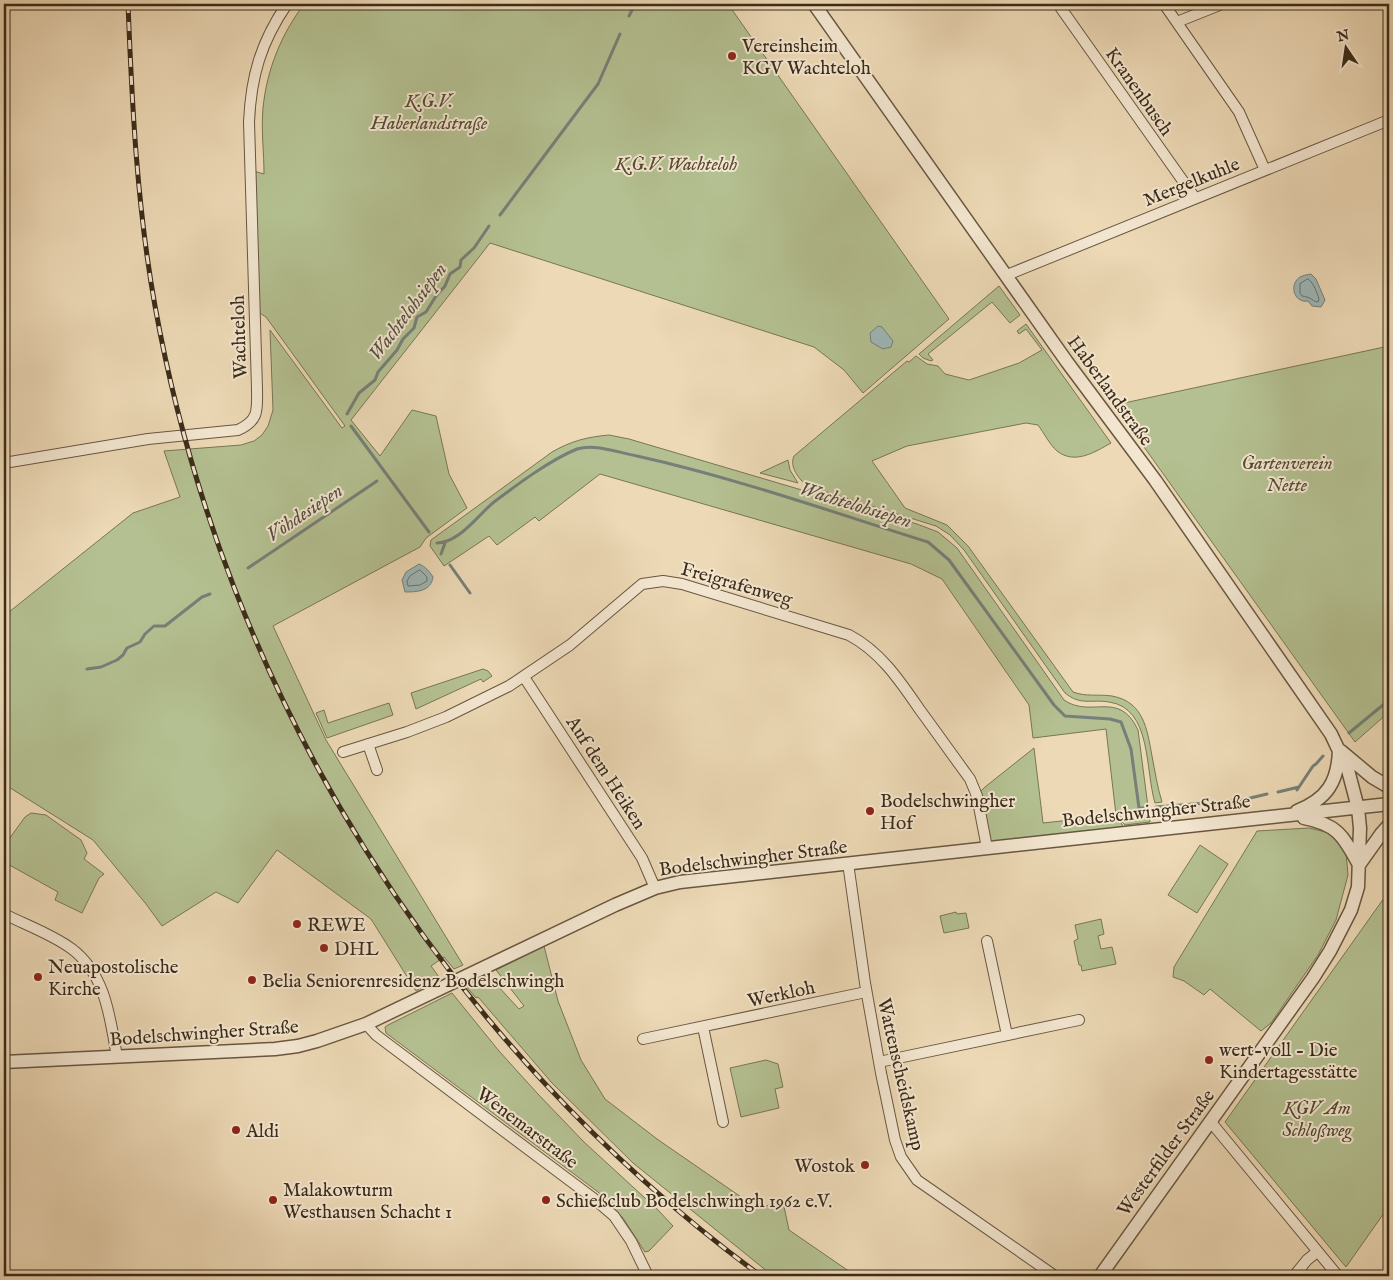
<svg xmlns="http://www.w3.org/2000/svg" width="1393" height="1280" viewBox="0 0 1393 1280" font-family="'IM FELL English',serif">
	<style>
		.green { fill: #b4c091; stroke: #787655 }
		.water { fill: #9db7b8; stroke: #767f78 }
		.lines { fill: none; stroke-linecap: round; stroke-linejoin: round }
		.shore { stroke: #6c7268; stroke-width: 1 }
		.stream { stroke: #767f78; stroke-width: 3 }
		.minor-casing { stroke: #685740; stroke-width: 12 }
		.tertiary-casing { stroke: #685740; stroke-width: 15 }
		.minor { stroke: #f3e6d0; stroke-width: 10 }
		.tertiary { stroke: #f3e6d0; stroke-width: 12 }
		.rail-casing { stroke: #3c2c19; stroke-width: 5 }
		.rail { stroke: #f3e6d0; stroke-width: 3; stroke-dasharray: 9; stroke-linecap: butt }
		.poi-dot { fill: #8f2418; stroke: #f3e6d0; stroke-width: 2 }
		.labels { text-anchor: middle; stroke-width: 4; stroke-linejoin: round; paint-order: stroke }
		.poi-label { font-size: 19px; fill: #3c2c19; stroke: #f3e6d0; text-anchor: start }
		.street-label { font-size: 19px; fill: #3c2c19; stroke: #f3e6d0 }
		.park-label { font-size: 19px; font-style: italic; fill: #544a31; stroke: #f3e6d0 }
		.water-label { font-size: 20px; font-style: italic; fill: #544f41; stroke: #f3e6d0 }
	</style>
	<rect width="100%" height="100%" fill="#edd9b6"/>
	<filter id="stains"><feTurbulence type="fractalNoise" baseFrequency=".004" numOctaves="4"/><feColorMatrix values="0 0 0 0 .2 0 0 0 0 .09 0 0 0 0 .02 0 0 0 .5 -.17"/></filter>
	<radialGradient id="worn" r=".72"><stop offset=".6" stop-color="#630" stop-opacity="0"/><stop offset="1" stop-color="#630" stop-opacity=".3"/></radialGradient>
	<path class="green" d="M304 4H728L949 319 863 393 844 370 814 347 490 243 351 420 380 456 412 410 436 416 449 474 467 508 426 538 420 547 273 626 326 740 463 965 454 969 444 957 431 966 439 977 416 991 371 919 277 850 238 903 216 892 162 926 146 904 93 840 4 784V616L133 513 180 497 164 451 241 445 254 441 262 435 268 426 273 410 270 330 342 428 345 426 266 317 255 310 250 170 264 174C264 152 261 130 263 108 267 69 281 35 304 4Z
		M999 286 1020 315 1010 323 992 302 928 354 933 360 931 361 923 358 919 354Z
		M1026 324 1111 443C1095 452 1075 465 1057 451 1050 445 1044 433 1038 425L1026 423 907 446 872 461 905 508 947 525 968 546 1073 692C1086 697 1099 694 1112 696 1144 702 1147 729 1152 756 1155 771 1157 786 1162 802L1155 803C1145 770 1152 708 1109 702 1091 699 1081 706 1065 693L964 550 950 535 936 526 807 486C799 479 789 467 794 456L907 361 909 362 916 356 927 364 938 366 945 374 969 380 1019 363 1042 350 1026 329 1019 334 1017 331Z
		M1389 346V712L1355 742 1124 419V403Z
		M609 435 629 439 917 524 938 532 957 548 1064 700C1091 719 1119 689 1138 730L1150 822 1125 825 1118 817 1126 832 987 848 977 795 985 787 1034 748 1043 823 1116 815 1106 729 1033 738 1029 705 942 579 911 564 600 474 539 521 535 517 497 545 489 536 444 566 430 546 431 540 552 452C571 441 587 437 609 435Z
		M788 460 790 470 798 483 760 473Z
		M483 669 488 671 492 676 483 682 481 679 416 709 411 693Z
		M389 703 393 715 327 738 316 713 324 710 328 723Z
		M31 813 46 815 81 840 87 853 84 859 104 874 99 878 82 913 55 900 58 892 4 862V846L25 817Z
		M1309 828 1330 833 1346 852 1348 875 1336 920 1318 955 1271 1023 1261 1031 1210 989 1204 995 1184 981 1173 977 1174 967 1257 831Z
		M1200 845 1228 864 1197 913 1168 895Z
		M1389 891V1206L1346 1267 1225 1122Z
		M956 912 957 914 966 913 969 928 944 933 940 916Z
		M1101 919 1104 934 1098 936 1101 949 1112 947 1116 964 1082 971 1081 965H1079L1074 941 1078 939 1075 925Z
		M544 946 558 1001 581 1060 605 1099 657 1139 757 1208 783 1202 789 1230 856 1276H773L633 1163 552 1083 478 997 476 998 465 985 486 975 496 984 519 1009 524 1006 496 970Z
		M452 993 499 1051 537 1093 584 1142 658 1210 673 1226 649 1251 645 1252 623 1218 598 1192 386 1033 385 1027 388 1025Z
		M766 1060 778 1064 783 1087 775 1089 779 1108 741 1117 730 1068Z"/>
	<path class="water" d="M1311 274 1316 279 1325 300 1321 307 1312 306 1308 301C1297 303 1290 291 1296 281 1299 276 1305 275 1311 274Z
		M878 326 882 327 893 341 891 347 883 349 871 342 870 333Z
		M419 564C426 567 429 571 433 577 431 591 418 592 405 592L402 580 406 572Z"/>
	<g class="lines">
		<path class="shore" d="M1308 279C1314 283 1317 293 1319 299L1318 302C1313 302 1312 297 1302 296L1300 293V284Z
			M420 570 427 577V581L420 585 408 586 407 581 410 576Z"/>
		<path class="stream" d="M629 16 635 4
			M500 215 598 84 620 34
			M347 414 359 393 375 380 378 372 397 350 403 339 414 328 417 317 426 312 436 296 445 286 450 274 460 267 461 260 474 248 489 226
			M351 426 429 532
			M437 543C459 543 478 515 494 502 518 484 550 460 577 449 595 443 619 453 637 456 736 478 832 512 928 542L949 560 1054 705 1065 716 1110 719 1121 722 1131 749 1139 808H1147
			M441 554 445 543
			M450 565 470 593
			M248 568 377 481
			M87 669 101 667 117 660 123 655 127 648 140 642 145 634 154 626H165L202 597 210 594
			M1349 733 1389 700
			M1297 790 1313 766 1316 764 1323 756
			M1278 792 1299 787
			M1156 807 1242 800 1267 794"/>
		<defs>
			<path id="minor" d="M1058 4 1195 198
				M1164 4 1239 112 1265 170
				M1177 22 1222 4
				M1007 275 1389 120
				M4 463 148 439 238 430C260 420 257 409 257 388L249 122C251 76 261 42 287 4
				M524 677 642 858 655 888
				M368 744 377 770
				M343 752 407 732 446 717 509 686 570 645 642 584 663 581 682 584 849 635C881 652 900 681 920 710 937 733 953 756 970 779L977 796 987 848
				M848 863 865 983 881 1073 895 1140 901 1157 917 1180 1055 1276
				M4 914C26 925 52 934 72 949 106 975 110 1018 117 1057
				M987 941 1007 1035
				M366 1024 376 1035 593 1198 614 1216 631 1241 648 1276
				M703 1027 723 1122
				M643 1039 866 992
				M879 1062 1079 1020
				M1210 1121 1338 1276
				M1294 1276 1307 1260 1317 1252"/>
			<path id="tertiary" d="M814 4 1067 362 1155 480 1331 734 1348 770 1358 808 1360 828 1358 887 1351 910 1330 951 1313 978 1100 1276
				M1341 751 1372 777 1389 787
				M1297 811C1327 799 1338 782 1339 750
				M1304 818C1336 824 1343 835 1358 863
				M1359 865 1381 834 1389 825
				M4 1062 275 1049 298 1046 317 1041 366 1024 615 905 655 888 680 882 1389 804"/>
		</defs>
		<use href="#minor" class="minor-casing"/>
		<use href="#tertiary" class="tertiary-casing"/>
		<use href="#minor" class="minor"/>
		<use href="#tertiary" class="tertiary"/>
		<defs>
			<path id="rail" d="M128 4C132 105 137 206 155 306 225 695 444 1043 761 1276"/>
		</defs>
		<use href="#rail" class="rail-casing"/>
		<use href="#rail" class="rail"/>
	</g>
	<g class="poi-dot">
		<circle cx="732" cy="56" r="5"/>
		<circle cx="870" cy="811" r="5"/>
		<circle cx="297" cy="924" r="5"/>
		<circle cx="324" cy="948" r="5"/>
		<circle cx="38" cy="977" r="5"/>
		<circle cx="252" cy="980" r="5"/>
		<circle cx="1209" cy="1060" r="5"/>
		<circle cx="236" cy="1130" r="5"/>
		<circle cx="865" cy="1165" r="5"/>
		<circle cx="273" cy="1200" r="5"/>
		<circle cx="546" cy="1200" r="5"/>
	</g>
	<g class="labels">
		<g class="poi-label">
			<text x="742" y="52">Vereinsheim<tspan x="742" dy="22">KGV Wachteloh</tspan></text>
			<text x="880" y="807">Bodelschwingher<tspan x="880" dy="22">Hof</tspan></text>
			<text x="307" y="931">REWE</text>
			<text x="334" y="955">DHL</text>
			<text x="48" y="973">Neuapostolische<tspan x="48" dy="22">Kirche</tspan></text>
			<text x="262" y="987">Belia Seniorenresidenz Bodelschwingh</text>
			<text x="1219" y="1056">wert-voll - Die<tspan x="1219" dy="22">Kindertagesstätte</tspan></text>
			<text x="246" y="1137">Aldi</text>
			<text x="855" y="1172" text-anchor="end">Wostok</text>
			<text x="283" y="1196">Malakowturm<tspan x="283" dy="22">Westhausen Schacht 1</tspan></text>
			<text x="556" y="1207">Schießclub Bodelschwingh 1962 e.V.</text>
		</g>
		<g class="street-label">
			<text transform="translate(1140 91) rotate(55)" y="7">Kranenbusch</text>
			<text transform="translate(1191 181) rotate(-22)" y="7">Mergelkuhle</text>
			<text transform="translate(238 337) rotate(-92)" y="7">Wachteloh</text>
			<text transform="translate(1111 390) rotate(54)" y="7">Haberlandstraße</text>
			<text transform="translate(737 583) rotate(16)" y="7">Freigrafenweg</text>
			<text transform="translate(607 772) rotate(57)" y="7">Auf dem Heiken</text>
			<text transform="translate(1156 810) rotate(-6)" y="7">Bodelschwingher Straße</text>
			<text transform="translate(753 857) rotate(-7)" y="7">Bodelschwingher Straße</text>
			<text transform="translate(781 993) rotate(-12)" y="7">Werkloh</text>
			<text transform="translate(204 1032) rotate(-4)" y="7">Bodelschwingher Straße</text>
			<text transform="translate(902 1074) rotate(77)" y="7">Wattenscheidskamp</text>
			<text transform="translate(528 1127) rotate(37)" y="7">Wenemarstraße</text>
			<text transform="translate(1165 1152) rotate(-54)" y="7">Westerfilder Straße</text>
		</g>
		<g class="park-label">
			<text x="429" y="107">K.G.V.<tspan x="429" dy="22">Haberlandstraße</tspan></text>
			<text x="676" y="170">K.G.V. Wachteloh</text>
			<text x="1287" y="469">Gartenverein<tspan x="1287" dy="22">Nette</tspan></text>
			<text x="1317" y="1114">KGV Am<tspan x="1317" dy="22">Schloßweg</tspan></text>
		</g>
		<g class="water-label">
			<text transform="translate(407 311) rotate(-53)" y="7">Wachtelohsiepen</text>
			<text transform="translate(856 504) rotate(17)" y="7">Wachtelohsiepen</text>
			<text transform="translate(304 512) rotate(-34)" y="7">Vöhdesiepen</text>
		</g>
	</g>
	<rect width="1393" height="1280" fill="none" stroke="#edd9b6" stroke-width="20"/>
	<rect x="5" y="5" width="1383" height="1270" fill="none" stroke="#3c2c19" stroke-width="2.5"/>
	<rect x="10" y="10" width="1373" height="1260" fill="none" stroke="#3c2c19"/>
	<g transform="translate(1346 48) rotate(347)" stroke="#f3e6d0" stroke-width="4" paint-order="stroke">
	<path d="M0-4L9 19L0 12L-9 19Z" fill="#3c2c19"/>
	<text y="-8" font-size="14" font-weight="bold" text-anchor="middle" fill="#3c2c19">N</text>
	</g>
	<rect width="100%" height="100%" filter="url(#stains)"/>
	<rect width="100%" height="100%" fill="url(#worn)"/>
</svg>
